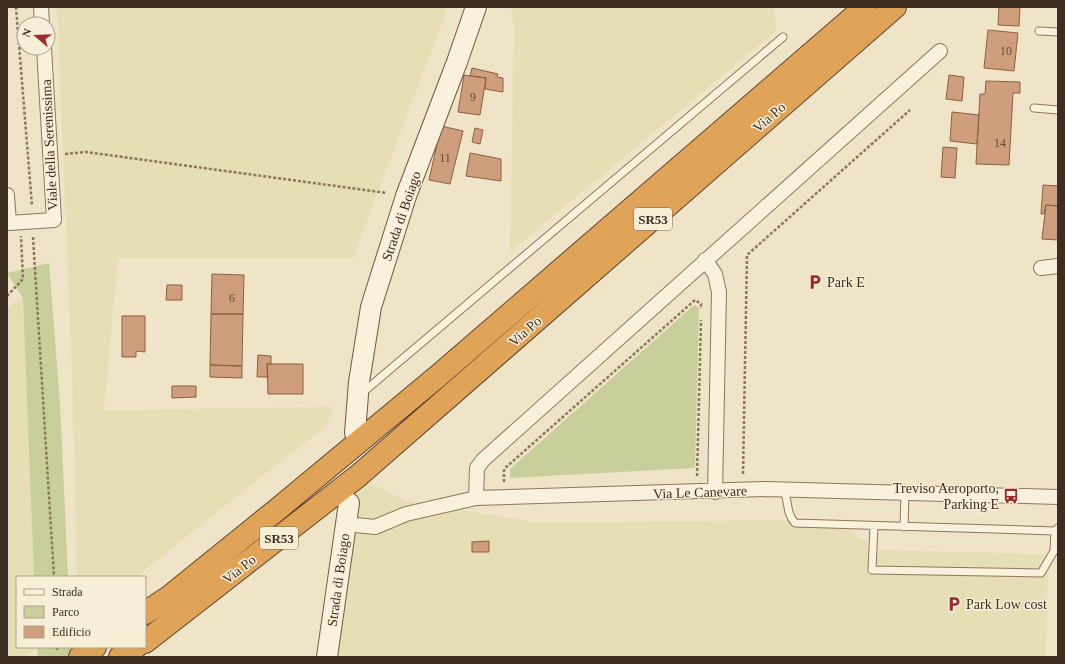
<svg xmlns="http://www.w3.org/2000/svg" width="1065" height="664" viewBox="0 0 1065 664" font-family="'Times New Roman',serif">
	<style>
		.farmland { fill: #e6deb5 }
		.green { fill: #c9cf9b }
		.building { fill: #cf9f7d; stroke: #8d5f41 }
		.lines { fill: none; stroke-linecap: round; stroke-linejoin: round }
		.lane-casing { stroke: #8d765c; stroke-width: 9 }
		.street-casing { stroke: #8d765c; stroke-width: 16 }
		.secondary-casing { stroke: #6f573f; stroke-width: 22 }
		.highway-casing { stroke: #5b4430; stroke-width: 24 }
		.path { stroke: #8d765c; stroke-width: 2.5; stroke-dasharray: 3 2; stroke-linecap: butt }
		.lane { stroke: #faf1dc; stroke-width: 7 }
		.street { stroke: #faf1dc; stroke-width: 14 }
		.secondary { stroke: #faf1dc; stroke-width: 20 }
		.highway { stroke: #e0a458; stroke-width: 22 }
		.labels { text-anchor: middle; stroke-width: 3; stroke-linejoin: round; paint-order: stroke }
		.number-label { font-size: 12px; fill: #624a37 }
		.shield { fill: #f7eed8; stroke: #756857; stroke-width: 1 }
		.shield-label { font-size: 13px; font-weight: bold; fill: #3d2e20 }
		.street-label { font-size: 14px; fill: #3d2e20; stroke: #f7eed8 }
		.poi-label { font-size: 14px; fill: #3d2e20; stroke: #f7eed8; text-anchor: start }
	</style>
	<rect width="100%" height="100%" fill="#f0e4c8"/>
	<path class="farmland" d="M57 7H448L353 258H118L104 410 333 407 327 425 136 577H77L72 372Z
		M511 7H774L776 31 510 252 514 27Z
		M23 298 34 577H17V647H37V649L23 657H7V308Z
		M365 481 406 501 534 522 851 520V529L858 537 868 541 867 550 1048 554 1046 657H325L347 499Z"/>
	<path class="green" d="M49 263 60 403 68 577H34L23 298 7 273Z
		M694 305 699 307 695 468 510 478V469Z
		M37 647H72L73 657H38Z"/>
	<path class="building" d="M999 7H1020L1019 26 998 25Z
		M988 30 1018 33 1014 71 984 68Z
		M472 68 498 74 497 77 503 78V92L485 89 486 78 470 76Z
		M464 75 486 78 480 115 458 112Z
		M949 75 964 77 962 101 946 99Z
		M986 81 1020 82V93H1013L1009 165 976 164 980 94H985Z
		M952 112 979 115 977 144 950 141Z
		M441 126 463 131 450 184 429 180Z
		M475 128 483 130 480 144 472 142Z
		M943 147 957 148 955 178 941 177Z
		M470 153 501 159V181L466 176Z
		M1043 185 1058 186V206L1046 205 1044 214H1041Z
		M1046 205 1058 206V240L1042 239Z
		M212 274 244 275 243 314H211Z
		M167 285H182V300H166Z
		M211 314H243L242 366 210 365Z
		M122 316H145V352L136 351V357H122Z
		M258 355 271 356V364H267L268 377H257Z
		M267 364H303V394H268Z
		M210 365 242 366V378L210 377Z
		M172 386H196V397L172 398Z
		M489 541V552H472V542Z"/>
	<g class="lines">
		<defs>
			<path id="lane" d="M1039 31 1058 32
				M1034 108 1058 110
				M361 394 783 37
				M784 490C789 503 786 513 795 523L1055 531 1058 528
				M874 526 872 570 1041 573 1054 551 1055 531
				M904 527 905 493"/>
			<path id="street" d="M41 7 42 24
				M7 195 9 223 54 220 44 48
				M705 260 715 274 719 292 715 492
				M1041 268 1058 266
				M476 498 477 468 483 460 940 51
				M346 524 375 527 406 514 476 498 766 489 1058 497"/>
			<path id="secondary" d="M355 433 359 382 371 307 406 196 457 62 476 7
				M327 657 349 503"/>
			<path id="highway" d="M145 613 169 597 279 508 438 376 865 7
				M145 642 358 476 895 7
				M80 657 95 647
				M120 657 136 647"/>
		</defs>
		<use href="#lane" class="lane-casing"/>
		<use href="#street" class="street-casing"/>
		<use href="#secondary" class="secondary-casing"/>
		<use href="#highway" class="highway-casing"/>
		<path class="path" d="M16 7 32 206
			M65 154 86 152 387 193
			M33 237 54 577
			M7 296 23 279 21 236
			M743 474 747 255 910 110
			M697 476 701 320
			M504 482V469L695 300 701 304V309
			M57 647V652"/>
		<use href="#lane" class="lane"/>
		<use href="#street" class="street"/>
		<use href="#secondary" class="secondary"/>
		<use href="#highway" class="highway"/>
	</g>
	<defs>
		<symbol id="parking-bare" viewBox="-9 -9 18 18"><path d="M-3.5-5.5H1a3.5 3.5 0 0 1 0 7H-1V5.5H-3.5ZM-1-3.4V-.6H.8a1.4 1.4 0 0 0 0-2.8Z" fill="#9e2a2b" stroke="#f7eed8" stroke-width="2.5" paint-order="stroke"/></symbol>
		<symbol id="bus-bare" viewBox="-9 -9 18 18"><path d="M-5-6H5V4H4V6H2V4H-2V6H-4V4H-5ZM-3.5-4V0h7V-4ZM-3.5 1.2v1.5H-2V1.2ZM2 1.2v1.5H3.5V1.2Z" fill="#9e2a2b" stroke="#f7eed8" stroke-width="2.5" paint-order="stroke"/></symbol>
	</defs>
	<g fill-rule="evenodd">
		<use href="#parking-bare" x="804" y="271" width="22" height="22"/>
		<use href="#bus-bare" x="1000" y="485" width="22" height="22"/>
		<use href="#parking-bare" x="943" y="593" width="22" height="22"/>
	</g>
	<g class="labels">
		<g class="number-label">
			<text x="1006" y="55">10</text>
			<text x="473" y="101">9</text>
			<text x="1000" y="147">14</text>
			<text x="445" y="162">11</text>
			<text x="232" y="302">6</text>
		</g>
		<g class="shield">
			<rect x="634" y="208" width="38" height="22" rx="3"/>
			<rect x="260" y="527" width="38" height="22" rx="3"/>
		</g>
		<g class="shield-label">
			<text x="653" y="224">SR53</text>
			<text x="279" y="543">SR53</text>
		</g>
		<g class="street-label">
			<text transform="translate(769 117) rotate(-41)" y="5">Via Po</text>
			<text transform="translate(49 145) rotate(-93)" y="5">Viale della Serenissima</text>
			<text transform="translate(401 216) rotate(-71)" y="5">Strada di Boiago</text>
			<text transform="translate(525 331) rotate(-41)" y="5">Via Po</text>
			<text transform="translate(700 492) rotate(-2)" y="5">Via Le Canevare</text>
			<text transform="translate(239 569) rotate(-38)" y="5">Via Po</text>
			<text transform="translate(338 580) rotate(-82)" y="5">Strada di Boiago</text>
		</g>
		<g class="poi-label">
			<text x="827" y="287">Park E</text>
			<text x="999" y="493" text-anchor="end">Treviso Aeroporto,<tspan x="999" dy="16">Parking E</tspan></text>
			<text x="966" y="609">Park Low cost</text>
		</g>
	</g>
	<rect width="1065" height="664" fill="none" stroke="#3d2e20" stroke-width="16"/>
	<rect x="16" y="576" width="130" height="72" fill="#f7eed8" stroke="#ada18e"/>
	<rect x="24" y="589" width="20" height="6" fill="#faf1dc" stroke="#ada18e"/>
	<text x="52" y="596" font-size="12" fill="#3d2e20">Strada</text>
	<rect x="24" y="606" width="20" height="12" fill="#c9cf9b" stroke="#ada18e"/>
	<text x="52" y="616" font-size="12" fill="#3d2e20">Parco</text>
	<rect x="24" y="626" width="20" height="12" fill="#cf9f7d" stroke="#ada18e"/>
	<text x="52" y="636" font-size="12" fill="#3d2e20">Edificio</text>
	<g transform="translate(36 36) rotate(289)"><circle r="19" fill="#f7eed8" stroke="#ada18e"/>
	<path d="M0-3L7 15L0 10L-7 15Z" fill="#9e2a2b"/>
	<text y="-6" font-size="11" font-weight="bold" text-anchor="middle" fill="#3d2e20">N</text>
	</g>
</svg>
